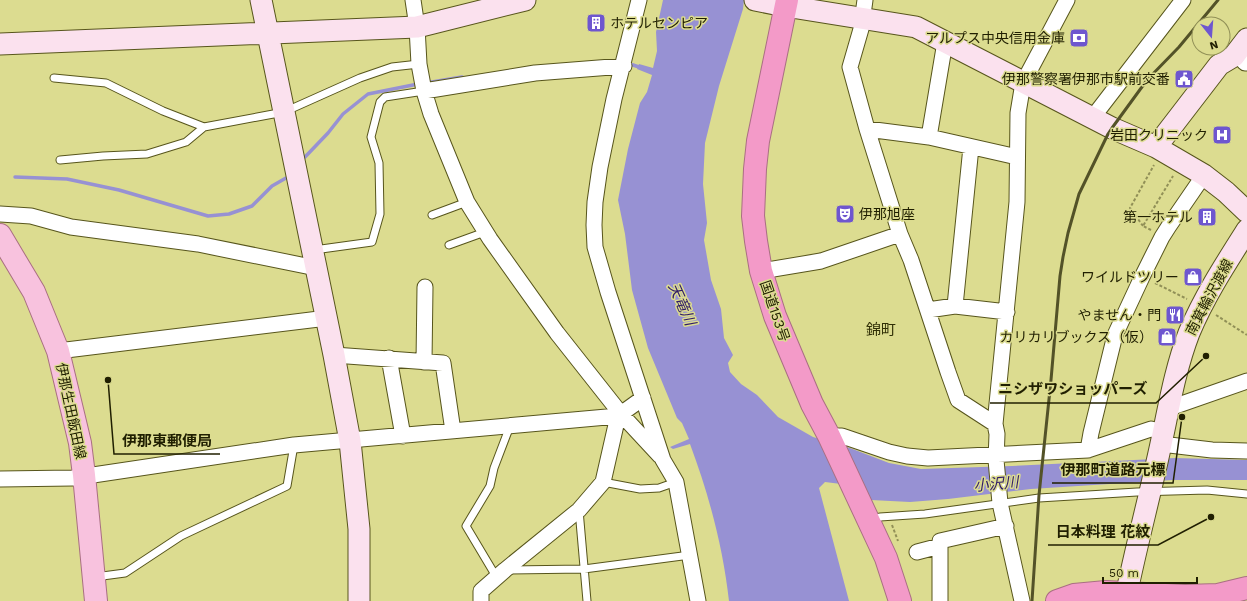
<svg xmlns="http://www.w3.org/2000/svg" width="1247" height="601" viewBox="0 0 1247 601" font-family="'Work Sans','Noto Sans JP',sans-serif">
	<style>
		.water { fill: #9791d3 }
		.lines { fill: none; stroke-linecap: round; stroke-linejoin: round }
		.stream { stroke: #9791d3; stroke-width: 3.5 }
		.lane-casing { stroke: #57551c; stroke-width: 9 }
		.street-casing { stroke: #57551c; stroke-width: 17 }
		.secondary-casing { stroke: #57551c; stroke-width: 23 }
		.primary-casing { stroke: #a96f82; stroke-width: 24 }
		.highway-casing { stroke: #a96f82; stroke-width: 24 }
		.path { stroke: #919057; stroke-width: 2; stroke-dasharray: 3 2; stroke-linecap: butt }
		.lane { stroke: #fff; stroke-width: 7 }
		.street { stroke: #fff; stroke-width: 15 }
		.secondary { stroke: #fbe1ee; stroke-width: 21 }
		.primary { stroke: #f8c2de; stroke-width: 22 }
		.highway { stroke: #f39ac8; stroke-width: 22 }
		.rail { stroke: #535228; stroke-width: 3 }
		.labels { text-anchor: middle; stroke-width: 3; stroke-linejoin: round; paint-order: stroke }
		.poi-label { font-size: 14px; fill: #201f01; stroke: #dcdc90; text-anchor: end }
		.street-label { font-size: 14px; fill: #201f01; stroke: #dcdc90 }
		.water-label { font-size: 15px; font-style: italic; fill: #2f1b68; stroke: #dcdc90 }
		.neighbourhood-label { font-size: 15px; fill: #302f06; stroke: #dcdc90 }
		.leader { fill: none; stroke: #201f01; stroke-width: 1.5 }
		.callout-dot { fill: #201f01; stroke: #dcdc90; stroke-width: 1.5 }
		.callout-label { font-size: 15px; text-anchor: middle; font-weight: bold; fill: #201f01; stroke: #dcdc90; stroke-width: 3; stroke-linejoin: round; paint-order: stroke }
	</style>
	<rect width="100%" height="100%" fill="#dcdc90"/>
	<path class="water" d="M663 0H744L743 9 719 86 705 143 703 184 707 223 704 240 711 280 721 309 724 338 733 355 728 363 730 372 741 384 757 395 778 417 813 437 850 448 889 463 921 469 1012 466 1175 458 1247 460V480H1172L1031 489 948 499 910 502 871 500 841 484 825 482 819 488 849 601H729C723 547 709 495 690 444L673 449 670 447 689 439 682 423 677 418 648 348 632 290 625 234 618 200 628 149 640 103 647 92 652 75 637 69 639 64 653 68 657 51 656 32Z"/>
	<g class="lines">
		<path class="stream" d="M627 63 642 68
			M426 83 462 77
			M305 157 328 133 343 114 368 94 418 84
			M15 177 67 179 119 190 208 216 229 214 252 206 272 186 286 178"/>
		<defs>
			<path id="lane" d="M54 78 106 83 163 111 204 127
				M60 160 103 156 147 154 186 142 204 127 284 112 360 78 392 67 419 64
				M432 215 467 202
				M449 245 485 232
				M314 250 372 242 380 214 379 163 371 137 380 102 385 97 424 91
				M603 482 640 489 659 488 676 482
				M579 510 587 601
				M871 520 880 517 925 514 1039 498 1137 492 1207 490 1247 494
				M509 570 584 569 690 555
				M95 577 125 573 181 536 287 486 294 445
				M497 578 466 526 490 486 494 468 510 426"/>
			<path id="street" d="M413 0 417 27 419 64 424 91 431 114 467 202 490 239 557 333 621 414 660 456
				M639 0 614 99 600 167 595 202 594 225 595 247 608 292 663 460 676 482 698 601
				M865 0 861 29 850 67 867 129 900 234 911 260 948 372 958 400 995 424
				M1236 53 1245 63H1247
				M424 91 535 73 624 66
				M1093 117 1183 0
				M867 129 929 137 1017 157
				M929 137 945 42
				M0 214 31 216 71 227 198 244 316 268
				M761 271 821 261 900 234
				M955 306 971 147
				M928 310 955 306 1007 312
				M58 351 327 318
				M334 355 443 363 453 431
				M389 358 403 436
				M424 362 425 287
				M1167 409 1247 381
				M829 436H842L889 452 907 456 928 458 1088 450 1151 429 1164 432
				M1161 444 1212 450 1247 451
				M1088 450 1091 433 1115 335 1142 277 1162 237 1169 226 1204 175
				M0 479 73 478 294 445 618 416 643 398
				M917 552 940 546
				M481 601V591L505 570 579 510 603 482 618 416
				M940 601V541L1006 526
				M1022 601 1000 503 996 460 997 434 995 424 1017 202 1018 113 1023 83 1067 0"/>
			<path id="secondary" d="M261 0 334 355 350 441 359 529V601
				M755 0 785 6 916 27 1112 128 1156 147 1204 175 1226 192 1247 212
				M0 44 417 27 525 0
				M1156 147 1219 65 1234 56 1247 39
				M1125 601C1135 551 1148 503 1159 453 1168 413 1174 372 1189 333 1204 297 1226 263 1247 230"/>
			<path id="primary" d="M0 235 34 292 58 351 80 443 84 475 96 601"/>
			<path id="highway" d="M787 0 758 141 755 169 753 216 756 241 761 271 775 316 812 404 829 436 886 558 900 601
				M1057 601 1074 595 1106 592 1185 596 1218 595 1247 588"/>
		</defs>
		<use href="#lane" class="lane-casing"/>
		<use href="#street" class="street-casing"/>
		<use href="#secondary" class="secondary-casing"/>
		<use href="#primary" class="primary-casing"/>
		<use href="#highway" class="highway-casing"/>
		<path class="path" d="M1143 226 1130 208 1154 165
			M1151 230 1143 226 1173 176
			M1155 283 1187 299
			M1216 315 1247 335
			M892 525 898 541"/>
		<use href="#lane" class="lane"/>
		<use href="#street" class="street"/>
		<use href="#secondary" class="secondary"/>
		<use href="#primary" class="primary"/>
		<use href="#highway" class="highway"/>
		<path class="rail" d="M1032 601 1039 495 1051 380 1060 276 1063 257 1068 233 1079 194 1108 134 1112 128 1147 80 1179 47 1218 0"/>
	</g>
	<defs>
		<symbol id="building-square" viewBox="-11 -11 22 22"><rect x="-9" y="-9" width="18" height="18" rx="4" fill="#6e56cf" stroke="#dcdc90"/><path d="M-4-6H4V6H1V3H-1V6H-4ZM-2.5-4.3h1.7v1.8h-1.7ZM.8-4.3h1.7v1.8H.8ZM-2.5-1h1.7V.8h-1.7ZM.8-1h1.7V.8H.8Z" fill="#fff"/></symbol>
		<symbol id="bank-square" viewBox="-11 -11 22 22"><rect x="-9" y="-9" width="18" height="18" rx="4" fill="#6e56cf" stroke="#dcdc90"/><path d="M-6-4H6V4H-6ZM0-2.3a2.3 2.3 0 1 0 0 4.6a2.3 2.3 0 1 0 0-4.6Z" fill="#fff"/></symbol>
		<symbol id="civic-square" viewBox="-11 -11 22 22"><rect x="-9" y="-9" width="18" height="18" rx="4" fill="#6e56cf" stroke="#dcdc90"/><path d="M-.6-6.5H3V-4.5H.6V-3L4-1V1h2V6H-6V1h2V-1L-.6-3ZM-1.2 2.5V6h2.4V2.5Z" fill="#fff"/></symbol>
		<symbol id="hospital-square" viewBox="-11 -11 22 22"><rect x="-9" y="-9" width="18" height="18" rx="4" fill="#6e56cf" stroke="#dcdc90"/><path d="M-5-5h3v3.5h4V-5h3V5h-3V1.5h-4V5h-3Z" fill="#fff"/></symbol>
		<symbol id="theatre-square" viewBox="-11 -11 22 22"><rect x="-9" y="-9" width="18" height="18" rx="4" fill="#6e56cf" stroke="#dcdc90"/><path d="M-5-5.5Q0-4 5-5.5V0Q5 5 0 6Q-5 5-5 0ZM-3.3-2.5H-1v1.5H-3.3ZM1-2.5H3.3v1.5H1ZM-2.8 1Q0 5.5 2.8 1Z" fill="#fff"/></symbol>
		<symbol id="shop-square" viewBox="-11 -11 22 22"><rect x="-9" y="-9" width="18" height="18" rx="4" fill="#6e56cf" stroke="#dcdc90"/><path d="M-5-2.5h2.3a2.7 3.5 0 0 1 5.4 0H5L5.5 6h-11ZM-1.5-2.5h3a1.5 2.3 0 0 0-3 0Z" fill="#fff"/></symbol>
		<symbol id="restaurant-square" viewBox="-11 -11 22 22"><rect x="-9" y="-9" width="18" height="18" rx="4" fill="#6e56cf" stroke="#dcdc90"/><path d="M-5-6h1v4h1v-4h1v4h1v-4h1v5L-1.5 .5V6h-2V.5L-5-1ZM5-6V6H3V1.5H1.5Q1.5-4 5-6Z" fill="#fff"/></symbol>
	</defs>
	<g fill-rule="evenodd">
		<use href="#building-square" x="585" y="12" width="22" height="22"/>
		<use href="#bank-square" x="1068" y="27" width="22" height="22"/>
		<use href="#civic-square" x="1173" y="68" width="22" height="22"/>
		<use href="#hospital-square" x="1211" y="124" width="22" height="22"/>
		<use href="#theatre-square" x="834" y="203" width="22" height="22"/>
		<use href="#building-square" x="1196" y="206" width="22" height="22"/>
		<use href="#shop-square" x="1182" y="266" width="22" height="22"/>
		<use href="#restaurant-square" x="1164" y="304" width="22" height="22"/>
		<use href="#shop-square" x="1156" y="326" width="22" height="22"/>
	</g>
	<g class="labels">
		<g class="poi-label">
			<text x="610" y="28" text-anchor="start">ホテルセンピア</text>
			<text x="1065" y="43">アルプス中央信用金庫</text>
			<text x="1170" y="84">伊那警察署伊那市駅前交番</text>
			<text x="1208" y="140">岩田クリニック</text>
			<text x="859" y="219" text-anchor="start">伊那旭座</text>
			<text x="1193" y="222">第一ホテル</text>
			<text x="1179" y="282">ワイルドツリー</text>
			<text x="1161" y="320">やません・門</text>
			<text x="1153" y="342">カリカリブックス（仮）</text>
		</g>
		<g class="street-label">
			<text transform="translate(1209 297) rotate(-62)" y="5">南箕輪沢渡線</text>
			<text transform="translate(775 311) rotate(71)" y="5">国道153号</text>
			<text transform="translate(71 411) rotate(78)" y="5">伊那生田飯田線</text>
		</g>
		<g class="water-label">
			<text transform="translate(682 304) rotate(66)" y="5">天竜川</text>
			<text transform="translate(996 484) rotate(-5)" y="5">小沢川</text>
		</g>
		<g class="neighbourhood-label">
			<text x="881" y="335">錦町</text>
		</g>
	</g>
	<path class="leader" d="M1206 356L1156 403H990M108 380L114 454H220M1182 417L1173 483H1052M1211 517L1158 545H1048"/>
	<g class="callout-dot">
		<circle cx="1206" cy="356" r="4"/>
		<circle cx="108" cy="380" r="4"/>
		<circle cx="1182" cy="417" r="4"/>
		<circle cx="1211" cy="517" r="4"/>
	</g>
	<g class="callout-label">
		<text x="1073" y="394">ニシザワショッパーズ</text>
		<text x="167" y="446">伊那東郵便局</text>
		<text x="1113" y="475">伊那町道路元標</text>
		<text x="1103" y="537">日本料理 花紋</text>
	</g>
	<g transform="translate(1211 36) rotate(163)"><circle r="19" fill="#dcdc90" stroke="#919057"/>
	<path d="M0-3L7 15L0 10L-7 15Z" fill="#6e56cf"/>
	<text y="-6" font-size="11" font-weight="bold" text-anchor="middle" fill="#201f01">N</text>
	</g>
	<path d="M1103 577v6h94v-6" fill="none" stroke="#201f01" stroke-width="2"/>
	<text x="1109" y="577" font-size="12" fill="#201f01" stroke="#dcdc90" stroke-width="3" paint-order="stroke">50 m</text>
</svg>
